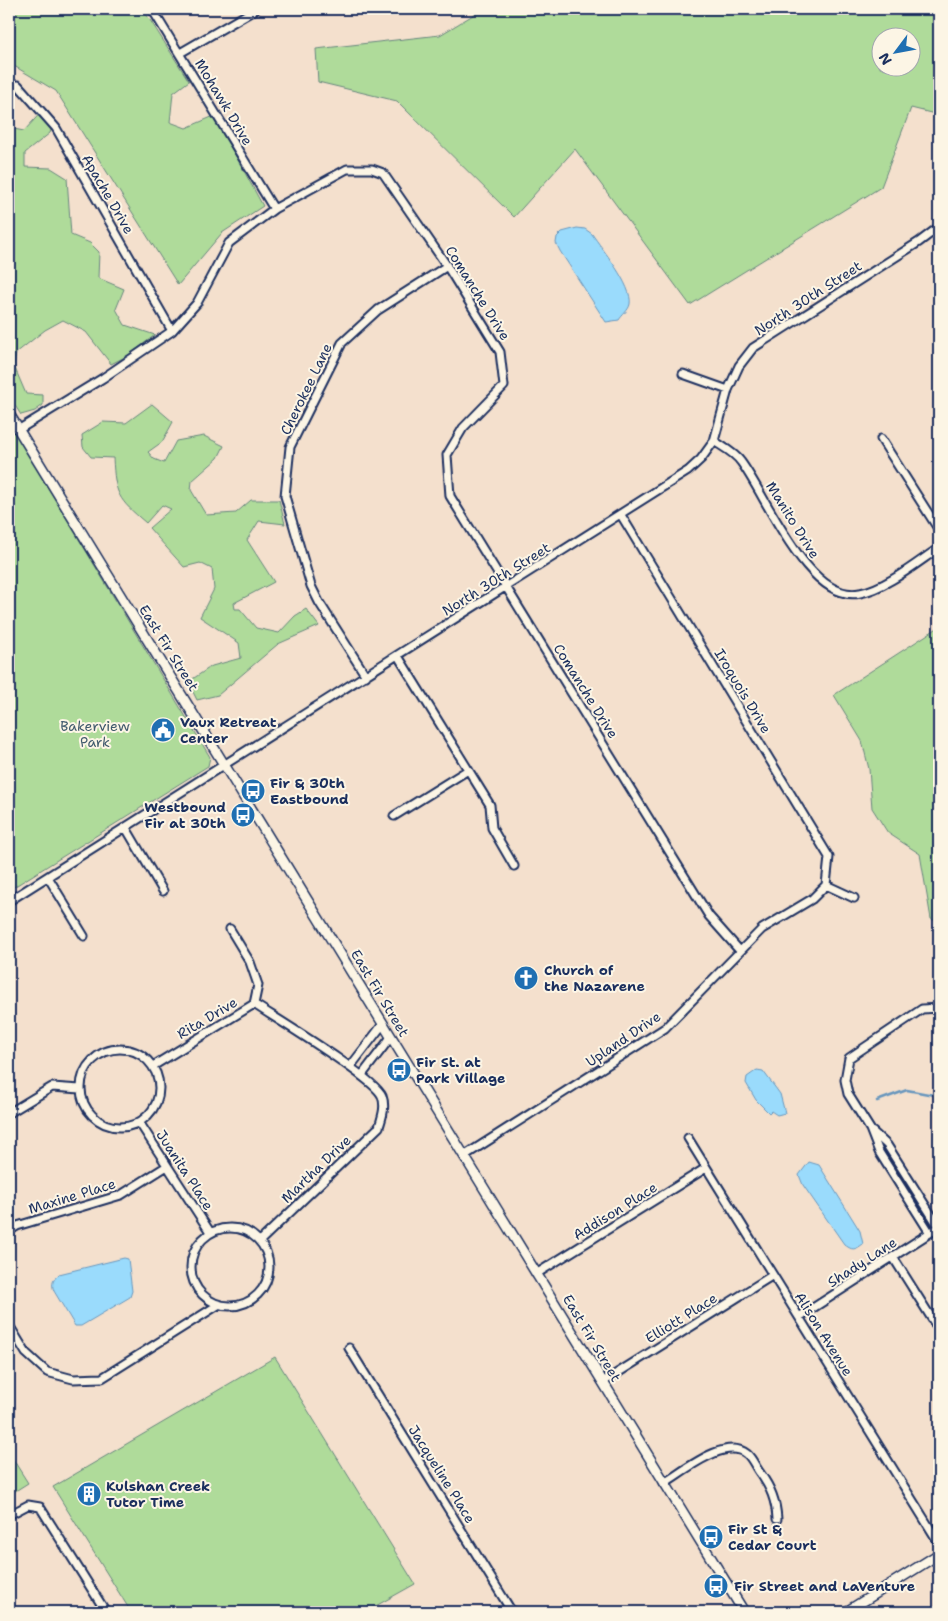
<svg xmlns="http://www.w3.org/2000/svg" width="948" height="1621" viewBox="0 0 948 1621" font-family="'Shantell Sans',sans-serif">
	<style>
		.green { fill: #afdb9a; stroke: #65857c; fill-rule: evenodd }
		.water { fill: #9adbfc; stroke: #6796bd }
		.lines { fill: none; stroke-linecap: round; stroke-linejoin: round }
		.stream { stroke: #6796bd; stroke-width: 2.5 }
		.minor-casing { stroke: #1b2f5e; stroke-width: 11 }
		.tertiary-casing { stroke: #1b2f5e; stroke-width: 12 }
		.minor { stroke: #fcf5e5; stroke-width: 7 }
		.tertiary { stroke: #fcf5e5; stroke-width: 9 }
		.labels { text-anchor: middle; stroke-width: 4; stroke-linejoin: round; paint-order: stroke }
		.street-label { font-size: 14px; fill: #1b2f5e; stroke: #fcf5e5 }
		.poi-label { font-size: 14px; font-weight: bold; fill: #1b2f5e; stroke: #fcf5e5; text-anchor: start }
		.park-label { font-size: 14px; fill: #405a6d; stroke: #fcf5e5 }
	</style>
	<rect width="100%" height="100%" fill="#f4e0cd"/>
	<filter id="ink" filterUnits="userSpaceOnUse"><feTurbulence type="fractalNoise" baseFrequency=".02" numOctaves="2"/><feDisplacementMap in="SourceGraphic" scale="10" xChannelSelector="R" yChannelSelector="G"/><feConvolveMatrix kernelMatrix="1 2 1 2 8 2 1 2 1" color-interpolation-filters="sRGB"/></filter>
	<g filter="url(#ink)">
		<path class="green" d="M9 9H143L189 81 173 93 170 122 186 128 214 116 263 206 222 233 178 285 56 91 9 63Z
			M483 9H939V115L911 108 881 187 690 305 575 149 514 217 397 101 318 82 316 49 440 35ZM880 38H910V68H880Z
			M45 108 55 120 50 133 25 153V167L51 168 67 178 71 235 90 243 99 252 98 278 124 289 116 309 125 325 155 335 129 355 111 364 86 332 63 320 45 330 16 353 14 366 26 394 43 395V405L35 411 21 415 9 396V301L15 291 9 292V128L24 131Z
			M152 404 173 422 162 442 148 452 154 459 164 463 176 441 204 436 224 446 218 458 192 481 191 490 206 515 236 513 251 500H279L285 524 259 521 247 540 274 582 234 603 235 609H240L256 628 279 633 295 616 306 609 319 626 278 644 218 695 197 700 188 682 212 666 241 658 239 643 200 617 214 589 212 569 200 563 184 567 149 528 171 509 162 505 146 523C118 499 115 495 113 458L91 457 83 447 82 435 103 422 126 423Z
			M9 423 210 757 208 766 9 890Z
			M939 627V922L931 919 920 854 888 833 872 808 869 769 862 741 834 695Z
			M275 1357 415 1584 365 1612H131L53 1487Z
			M9 1453 28 1483 9 1495Z"/>
		<path class="water" d="M577 228 585 229 592 234C602 249 633 286 630 304 629 310 622 315 619 320L606 322 560 251 556 243 557 237 562 232Z
			M757 1070 763 1071 780 1094 785 1113 777 1115 771 1111 769 1113 756 1100 746 1083 747 1077Z
			M809 1162 819 1165 860 1231 863 1244C855 1250 852 1251 844 1244L803 1185 799 1175Z
			M124 1258 128 1259 132 1291 130 1297 81 1326H75L54 1291C51 1283 53 1280 59 1274Z"/>
		<g class="lines">
			<path class="stream" d="M877 1101 907 1090 939 1096"/>
			<defs>
				<path id="minor" d="M152 9 274 209
					M180 53 256 9
					M9 85H18L56 128 172 331
					M683 374 728 390
					M18 430 103 378 172 331 197 303 229 243 274 209 347 169H372L383 173 447 266 500 352 504 386 463 428 447 455 450 496 709 916 740 951
					M881 439 939 530
					M714 441C723 447 735 453 741 462 767 497 809 604 860 593 885 589 918 562 939 548
					M621 515 829 857 826 885
					M398 656 490 805 492 828 514 866
					M366 676 319 602 311 586 285 496 290 447 342 343 378 310 447 266
					M394 816 468 770
					M126 828 163 891
					M48 877 84 936
					M826 885 854 898
					M9 901 688 471 701 459 714 441 728 390 739 366 753 348 919 242 939 227
					M230 929 250 962 258 985 254 1004
					M81 1088a39 39 0 1 1 78 0a39 39 0 1 1-78 0Z
					M153 1066 254 1004C275 1018 375 1078 382 1096 386 1107 382 1117 379 1127L260 1241
					M350 1067 383 1024
					M362 1075 391 1037
					M9 1113 52 1087 80 1089
					M139 1122 210 1232
					M873 1132 887 1145 939 1227
					M688 1138 939 1543
					M464 1156 665 1028 762 929 812 899 826 885
					M191 1267a39 39 0 1 1 78 0a39 39 0 1 1-78 0Z
					M9 1231 17 1226 121 1195 167 1166
					M930 1233 879 1152 870 1129 848 1094 845 1080 849 1058 922 1009 939 1008
					M893 1257 939 1330
					M536 1274 706 1168
					M799 1317 939 1227
					M9 1325 26 1353 47 1372 73 1379 102 1378 218 1305
					M349 1348 512 1612
					M603 1382 773 1275
					M664 1483C683 1472 725 1436 747 1454 752 1458 756 1468 760 1473 771 1488 776 1501 777 1519
					M9 1515 28 1505 40 1507 106 1612"/>
				<path id="tertiary" d="M9 414 744 1612
					M846 1612 939 1554"/>
			</defs>
			<use href="#minor" class="minor-casing"/>
			<use href="#tertiary" class="tertiary-casing"/>
			<use href="#minor" class="minor"/>
			<use href="#tertiary" class="tertiary"/>
		</g>
	</g>
	<defs>
		<symbol id="civic-disc" viewBox="-11 -11 22 22"><circle r="9.5" fill="#1f6fb2" stroke="#fcf5e5"/><path d="M-.6-6.5H3V-4.5H.6V-3L4-1V1h2V6H-6V1h2V-1L-.6-3ZM-1.2 2.5V6h2.4V2.5Z" fill="#fff"/></symbol>
		<symbol id="bus-disc" viewBox="-11 -11 22 22"><circle r="9.5" fill="#1f6fb2" stroke="#fcf5e5"/><path d="M-5-6H5V4H4V6H2V4H-2V6H-4V4H-5ZM-3.5-4V0h7V-4ZM-3.5 1.2v1.5H-2V1.2ZM2 1.2v1.5H3.5V1.2Z" fill="#fff"/></symbol>
		<symbol id="church-disc" viewBox="-11 -11 22 22"><circle r="9.5" fill="#1f6fb2" stroke="#fcf5e5"/><path d="M-1.2-6h2.4v3.5h3.3v2.4h-3.3V6h-2.4V-.1h-3.3v-2.4h3.3Z" fill="#fff"/></symbol>
		<symbol id="building-disc" viewBox="-11 -11 22 22"><circle r="9.5" fill="#1f6fb2" stroke="#fcf5e5"/><path d="M-4-6H4V6H1V3H-1V6H-4ZM-2.5-4.3h1.7v1.8h-1.7ZM.8-4.3h1.7v1.8H.8ZM-2.5-1h1.7V.8h-1.7ZM.8-1h1.7V.8H.8Z" fill="#fff"/></symbol>
	</defs>
	<g fill-rule="evenodd">
		<use href="#civic-disc" x="149" y="716" width="28" height="28"/>
		<use href="#bus-disc" x="239" y="777" width="28" height="28"/>
		<use href="#bus-disc" x="229" y="801" width="28" height="28"/>
		<use href="#church-disc" x="512" y="964" width="28" height="28"/>
		<use href="#bus-disc" x="385" y="1056" width="28" height="28"/>
		<use href="#building-disc" x="75" y="1480" width="28" height="28"/>
		<use href="#bus-disc" x="697" y="1523" width="28" height="28"/>
		<use href="#bus-disc" x="702" y="1572" width="28" height="28"/>
	</g>
	<g class="labels">
		<g class="street-label">
			<text transform="translate(224 102) rotate(59)" y="5">Mohawk Drive</text>
			<text transform="translate(108 194) rotate(60)" y="5">Apache Drive</text>
			<text transform="translate(478 293) rotate(58)" y="5">Comanche Drive</text>
			<text transform="translate(808 298) rotate(-33)" y="5">North 30th Street</text>
			<text transform="translate(306 389) rotate(-64)" y="5">Cherokee Lane</text>
			<text transform="translate(793 520) rotate(58)" y="5">Manito Drive</text>
			<text transform="translate(496 579) rotate(-32)" y="5">North 30th Street</text>
			<text transform="translate(169 648) rotate(58)" y="5">East Fir Street</text>
			<text transform="translate(586 691) rotate(58)" y="5">Comanche Drive</text>
			<text transform="translate(743 691) rotate(59)" y="5">Iroquois Drive</text>
			<text transform="translate(380 993) rotate(59)" y="5">East Fir Street</text>
			<text transform="translate(207 1018) rotate(-31)" y="5">Rita Drive</text>
			<text transform="translate(623 1039) rotate(-34)" y="5">Upland Drive</text>
			<text transform="translate(316 1169) rotate(-44)" y="5">Martha Drive</text>
			<text transform="translate(185 1170) rotate(57)" y="5">Juanita Place</text>
			<text transform="translate(72 1196) rotate(-17)" y="5">Maxine Place</text>
			<text transform="translate(615 1211) rotate(-32)" y="5">Addison Place</text>
			<text transform="translate(862 1262) rotate(-33)" y="5">Shady Lane</text>
			<text transform="translate(681 1318) rotate(-32)" y="5">Elliott Place</text>
			<text transform="translate(824 1334) rotate(58)" y="5">Alison Avenue</text>
			<text transform="translate(592 1338) rotate(59)" y="5">East Fir Street</text>
			<text transform="translate(442 1474) rotate(58)" y="5">Jacqueline Place</text>
		</g>
		<g class="poi-label">
			<text x="180" y="727">Vaux Retreat<tspan x="180" dy="16">Center</tspan></text>
			<text x="270" y="788">Fir &amp; 30th<tspan x="270" dy="16">Eastbound</tspan></text>
			<text x="226" y="812" text-anchor="end">Westbound<tspan x="226" dy="16">Fir at 30th</tspan></text>
			<text x="544" y="975">Church of<tspan x="544" dy="16">the Nazarene</tspan></text>
			<text x="416" y="1067">Fir St. at<tspan x="416" dy="16">Park Village</tspan></text>
			<text x="106" y="1491">Kulshan Creek<tspan x="106" dy="16">Tutor Time</tspan></text>
			<text x="728" y="1534">Fir St &amp;<tspan x="728" dy="16">Cedar Court</tspan></text>
			<text x="734" y="1591">Fir Street and LaVenture</text>
		</g>
		<g class="park-label">
			<text x="95" y="731">Bakerview<tspan x="95" dy="16">Park</tspan></text>
		</g>
	</g>
	<rect width="948" height="1621" fill="none" stroke="#fcf5e5" stroke-width="30"/>
	<rect x="15" y="15" width="918" height="1591" fill="none" stroke="#1b2f5e" stroke-width="2" filter="url(#ink)"/>
	<g transform="translate(896 52) rotate(238)"><circle r="24" fill="#fcf5e5" stroke="#a2a6af"/>
	<path d="M0-4L9 19L0 12L-9 19Z" fill="#1f6fb2"/>
	<text y="-8" font-size="14" font-weight="bold" text-anchor="middle" fill="#1b2f5e">N</text>
	</g>
</svg>
